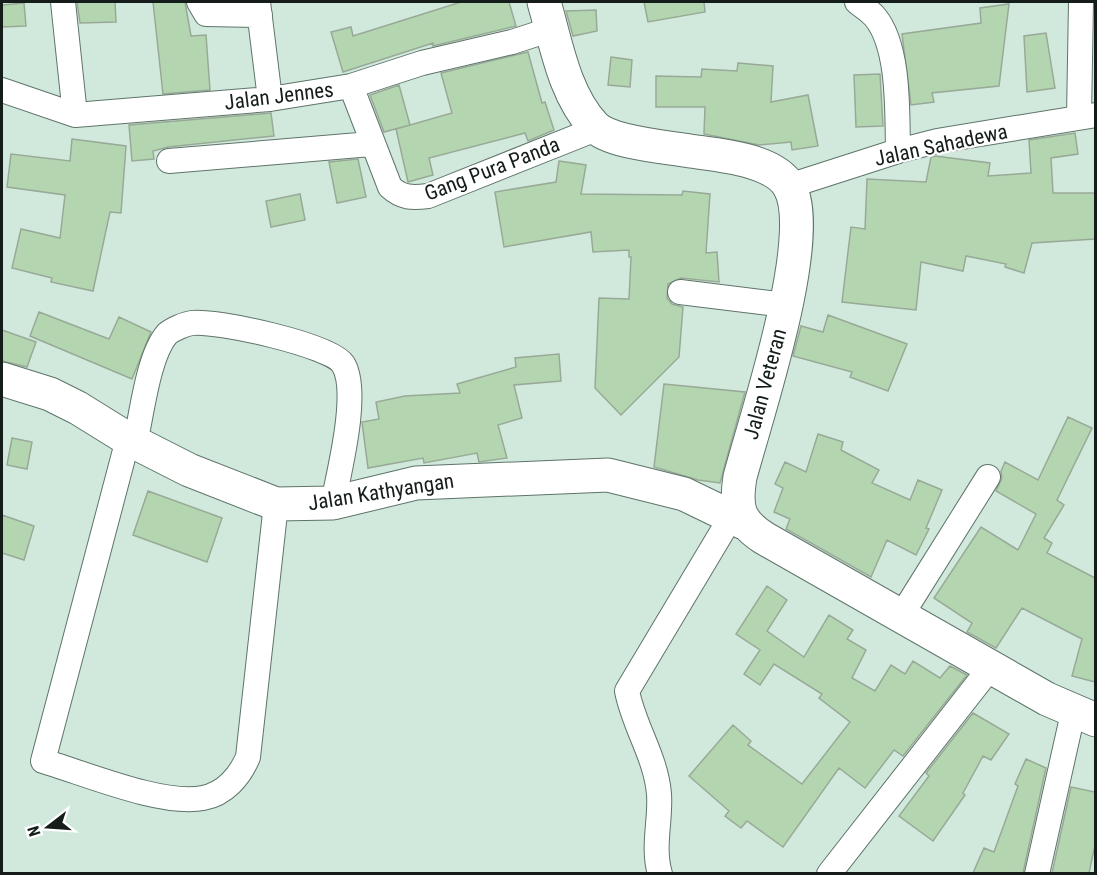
<svg xmlns="http://www.w3.org/2000/svg" width="1097" height="875" viewBox="0 0 1097 875" font-family="'Roboto Condensed',sans-serif">
	<style>
		.building { fill: #b3d6b0; stroke: #99a997; stroke-width: 1.5 }
		.lines { fill: none; stroke-linecap: round; stroke-linejoin: round }
		.street-casing { stroke: #5e7469; stroke-width: 26 }
		.secondary-casing { stroke: #5e7469; stroke-width: 35 }
		.street { stroke: #fff; stroke-width: 24 }
		.secondary { stroke: #fff; stroke-width: 33 }
		.labels { text-anchor: middle; stroke-width: 4.5; stroke-linejoin: round; paint-order: stroke }
		.street-label { font-size: 21px; fill: #141d19; stroke: #fff }
	</style>
	<rect width="100%" height="100%" fill="#d1e9dd"/>
	<path class="building" d="M77 2H115L116 22 80 23Z
		M153 2H185L191 36 206 35 210 90 163 94Z
		M461 2H509L516 26 433 46V43L343 72 331 32 351 27 353 36Z
		M644 2H704L705 12 648 22Z
		M24 3 26 26 2 27V5Z
		M1009 4 999 86 932 93 934 102 911 105 902 34 981 23 980 8Z
		M596 10 597 31 573 36 566 11Z
		M1046 33 1055 88 1027 92 1024 36Z
		M528 52 542 103 545 102 554 130 528 141 525 133 429 158 433 175 408 182 396 129 452 113 441 73Z
		M611 57 632 60 630 87 608 85Z
		M738 63 773 66 771 102 808 95 818 146 792 150 791 142 759 145 704 134 705 107H656V76L701 77 702 69 737 71Z
		M880 74 883 126 856 127 854 75Z
		M399 85 410 125 384 132 370 95Z
		M271 113 274 136 168 147 153 151 154 159 132 161 129 125Z
		M1075 133 1078 154 1051 158 1053 193H1095V239L1032 243 1024 273 1005 267 1006 264 966 256 963 271 921 262 916 310 842 302 851 227 865 229 867 179 926 182 931 157 935 156 990 163 988 176 1031 173 1029 140Z
		M72 139 126 146 121 213 110 212 93 291 51 282 52 278 12 268 21 229 60 238 65 195 7 187 11 154 70 161Z
		M358 159 366 197 337 203 329 162Z
		M559 161 586 165 581 194 682 195 683 191 710 194 706 253 717 252 719 282 681 278 668 284 667 298 672 304 683 307 679 357 621 415 595 388 599 298 629 299 631 257H629V250L593 252 591 232 504 247 495 192 556 182Z
		M300 194 305 220 271 227 266 201Z
		M39 312 109 339 119 317 151 332 132 379 30 336Z
		M828 315 907 344 888 391 850 377 852 372 793 356 801 326 823 332Z
		M2 330 36 342 27 367 2 361Z
		M559 354 561 381 514 385 522 418 498 425 507 458 479 462 477 453 424 463 423 458 368 468 362 422 379 419 376 402 405 396 460 393 457 384 516 367 515 358Z
		M664 384 745 392 720 483 698 480 654 467Z
		M1068 417 1092 428 1057 500 1064 505 1044 538 1052 543 1047 553 1095 578V682L1072 676 1082 639 1022 608 996 648 967 632 972 623 934 598 981 527 1018 550 1036 514 996 491 1002 478 1001 471 1005 462 1038 480Z
		M818 434 843 442 841 450 879 470 872 483 910 500 918 480 942 490 926 528 929 529 916 555 887 540 871 577 786 529 790 519 774 512 783 488 775 484 785 462 806 472Z
		M12 438 32 442 27 469 7 465Z
		M148 491 222 518 207 562 133 535Z
		M2 515 34 526 24 560 2 553Z
		M767 586 787 600 767 631 804 657 829 615 853 630 847 639 866 650 852 678 875 691 891 665 905 674 913 661 940 678 950 666 967 675 903 756 894 750 865 788 839 768 783 847 747 821 741 828 725 816 729 811 689 776 733 725 751 741 748 745 802 784 850 722 819 698 822 694 774 664 760 685 744 674 760 650 736 634Z
		M973 713 1009 734 991 760 983 756 963 793 965 795 933 841 899 816 929 776 926 773Z
		M1026 759 1046 768 1023 873H973L984 848 994 852 1018 786 1015 784Z
		M1071 787 1095 792V845L1089 873H1052Z"/>
	<g class="lines">
		<defs>
			<path id="street" d="M63 2 75 115
				M199 2 206 14 260 15
				M258 2 270 99
				M857 2C863 7 870 11 875 17 900 47 897 113 898 151
				M351 86 390 187C402 198 412 198 428 196L596 129
				M2 90 75 115 270 99 351 86 422 63 512 42 552 29
				M1079 117 1081 2
				M169 161 371 144
				M789 186 898 151 937 141 1096 115
				M680 292 786 305
				M128 439 43 761C84 773 162 806 203 798 225 794 240 776 248 757L276 504
				M135 443C142 414 148 356 167 334 173 329 185 324 192 323 216 320 331 345 343 364 360 391 339 472 333 503
				M901 616 988 477
				M660 874C652 847 661 820 659 794 656 757 634 727 627 691L731 517
				M829 874 990 668
				M1037 874 1073 713"/>
			<path id="secondary" d="M544 2C556 43 564 94 594 126 610 143 667 147 690 151 718 155 773 159 789 186 818 234 755 420 740 477 735 508 738 521 764 538L1047 699 1096 720
				M2 379 50 394 78 408 128 439 189 470 276 504 333 503 416 483 608 475 684 494 744 523"/>
		</defs>
		<use href="#street" class="street-casing"/>
		<use href="#secondary" class="secondary-casing"/>
		<use href="#street" class="street"/>
		<use href="#secondary" class="secondary"/>
	</g>
	<g class="labels">
		<g class="street-label">
			<text transform="translate(279 96) rotate(-7)" y="7">Jalan Jennes</text>
			<text transform="translate(941 145) rotate(-12)" y="7">Jalan Sahadewa</text>
			<text transform="translate(492 169) rotate(-21)" y="7">Gang Pura Panda</text>
			<text transform="translate(765 384) rotate(-75)" y="7">Jalan Veteran</text>
			<text transform="translate(381 492) rotate(-9)" y="7">Jalan Kathyangan</text>
		</g>
	</g>
	<rect width="1097" height="875" fill="none" stroke="#141d19" stroke-width="6"/>
	<g transform="translate(48 827) rotate(253)" stroke="#ffffff" stroke-width="4.5" paint-order="stroke">
	<path d="M0-4.5L10 22L0 15L-10 22Z" fill="#141d19"/>
	<text y="-9" font-size="16" font-weight="bold" text-anchor="middle" fill="#141d19">N</text>
	</g>
</svg>
